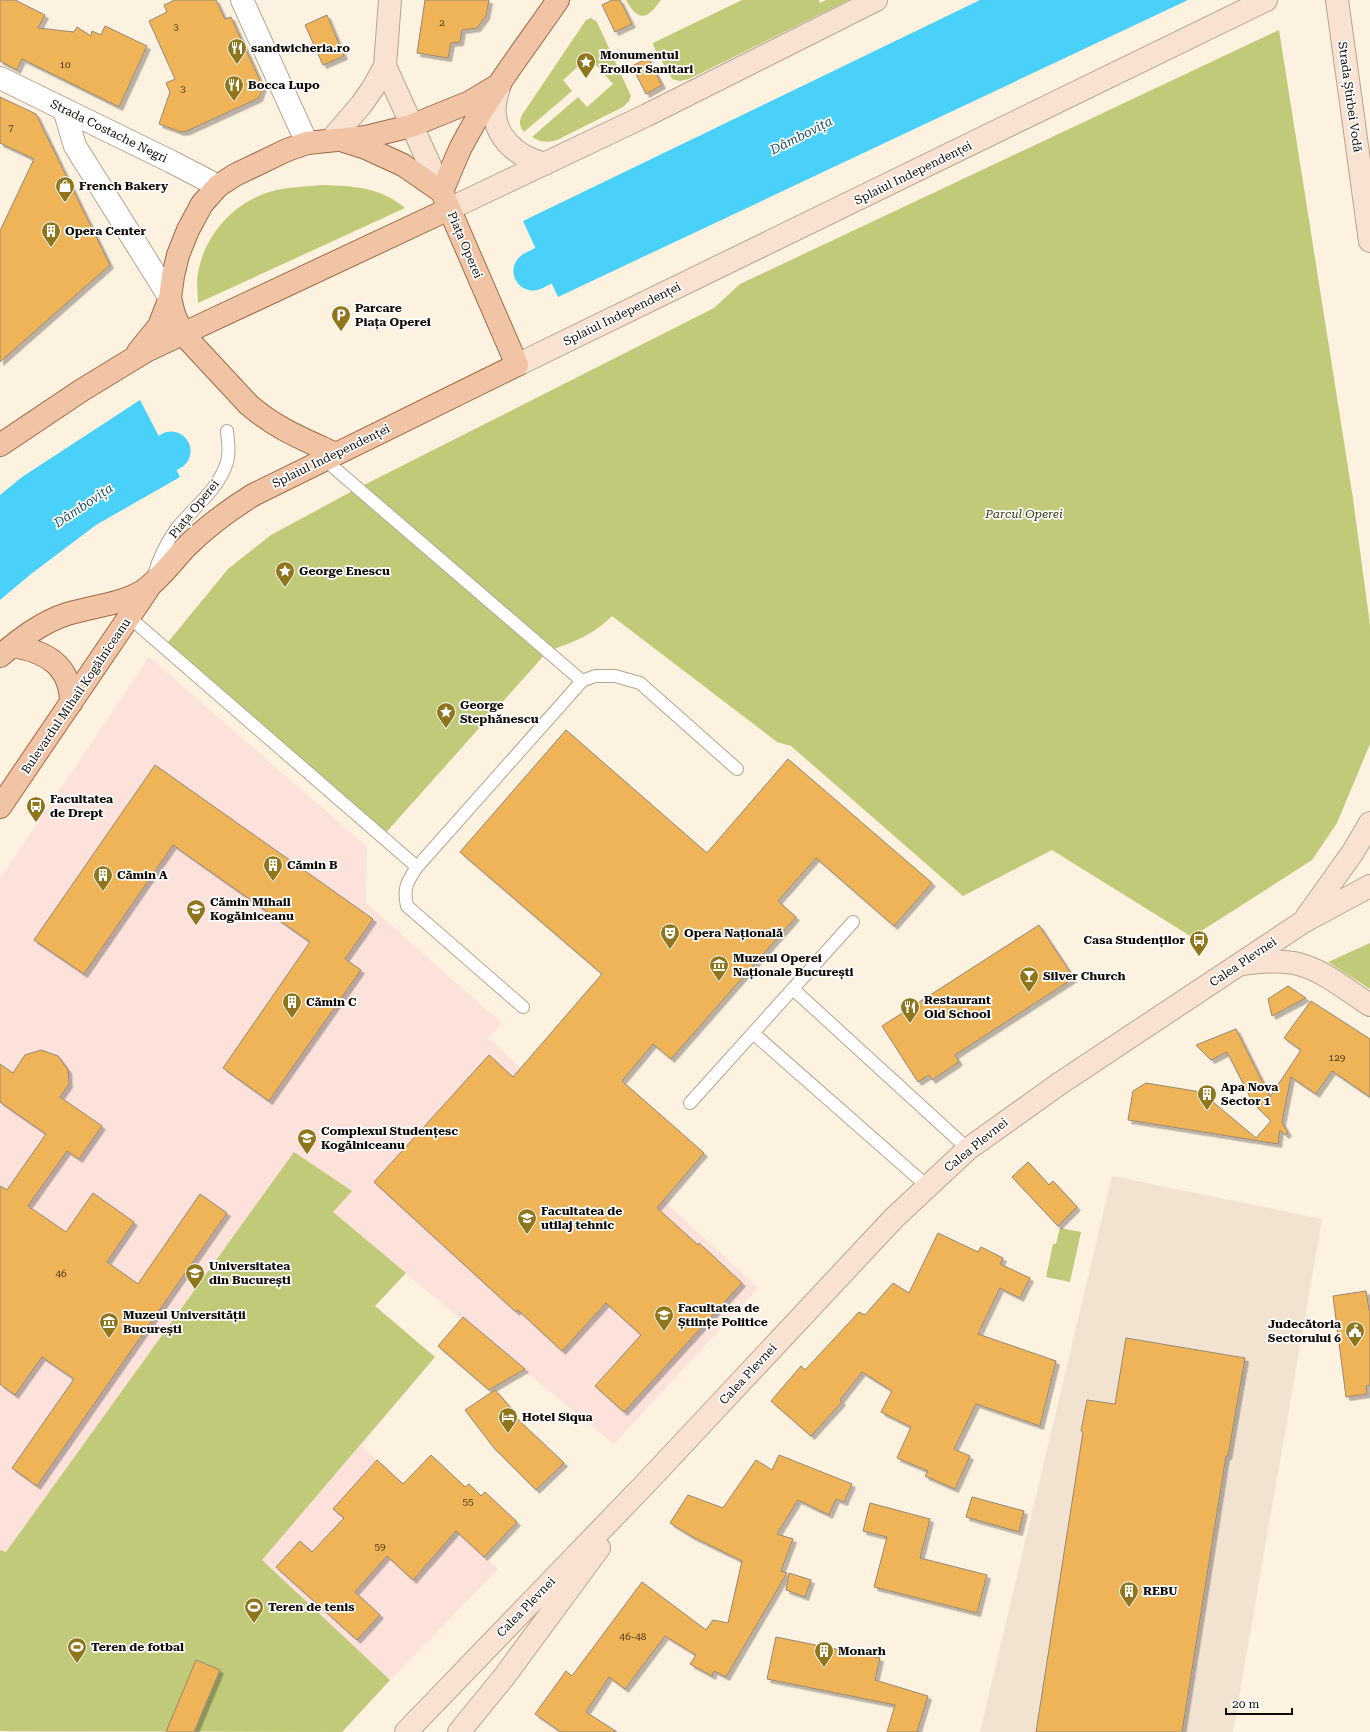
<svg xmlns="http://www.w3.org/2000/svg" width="1370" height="1732" viewBox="0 0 1370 1732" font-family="'Roboto Serif',serif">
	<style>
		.industrial { fill: #f2e2d0 }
		.education { fill: #fce2da }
		.green { fill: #c0ca79 }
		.water { fill: #49d1f9 }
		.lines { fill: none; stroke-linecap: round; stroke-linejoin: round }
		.river { stroke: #49d1f9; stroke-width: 39 }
		.building { fill: #f0b459; stroke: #968774; filter: url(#shadow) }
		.lane-casing { stroke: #b5a691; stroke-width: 14 }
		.street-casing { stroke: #b5a691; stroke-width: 24 }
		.secondary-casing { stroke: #b5a691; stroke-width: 24 }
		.primary-casing { stroke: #9e6a47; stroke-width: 24 }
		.lane { stroke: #fff; stroke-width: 12 }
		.street { stroke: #fff; stroke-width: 22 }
		.secondary { stroke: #f9e2d2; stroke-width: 22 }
		.primary { stroke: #f2c4a6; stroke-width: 22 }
		.labels { text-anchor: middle; stroke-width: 3.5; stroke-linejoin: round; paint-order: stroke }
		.number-label { font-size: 10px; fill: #49361b }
		.poi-label { font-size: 12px; font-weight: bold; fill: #110c06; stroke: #fff; text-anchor: start }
		.street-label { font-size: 12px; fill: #110c06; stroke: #fff }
		.park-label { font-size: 12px; font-style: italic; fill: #313609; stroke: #fff }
		.water-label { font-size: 13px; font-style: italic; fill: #195162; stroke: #fff }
	</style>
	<defs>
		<filter id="shadow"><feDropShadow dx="3.5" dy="3.5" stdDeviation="0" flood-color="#0004"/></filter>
	</defs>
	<rect width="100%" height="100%" fill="#fdf1df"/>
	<path class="industrial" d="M1112 1176 1322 1219 1233 1732H980Z"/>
	<path class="education" d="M149 657 367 847 366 903 501 1023 488 1038 758 1288 614 1444 405 1273 375 1306 435 1357 361 1446 498 1569 390 1680 342 1732H9L0 1729V879Z"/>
	<path class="green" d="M626 0H661C647 20 638 22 626 0Z
		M742 0H819L820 3 826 0H849L689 79 680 81 672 79 654 47 653 43Z
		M591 18 597 22 631 96 629 101 623 107 557 140C547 143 540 142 532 137L578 97 587 107 613 84 589 57 563 80 572 91 524 132C519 126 519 122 522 115L586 20Z
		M1279 30 1353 499 1370 625V744L1337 823 1312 860 1192 937 1052 850 963 896 791 746 777 742 612 616C593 635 574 642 548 651L382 837 164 647 228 569 271 535 358 488 714 308 740 284Z
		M322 185C352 186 381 187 405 208L198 303C198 294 196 282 198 273 204 238 229 208 261 195 280 187 302 187 322 185Z
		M1370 943V989L1328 962Z
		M294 1152 352 1191 333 1212 406 1273 375 1306 435 1357 262 1560 390 1680 342 1732 0 1731V1550L6 1552Z
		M1060 1228 1081 1232 1070 1282 1046 1277 1053 1244H1056Z"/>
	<path class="water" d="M980 0H1188L558 297 523 221Z
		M140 400 180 477 96 525 31 574 0 600V495L22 477Z"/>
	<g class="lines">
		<path class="river" d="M533 271 591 242
			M121 480 171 451"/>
	</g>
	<path class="building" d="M0 0H15L45 15 38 28 74 32 77 27 91 36 92 31 101 35 105 26 147 46 119 107 22 59 17 70 0 61Z
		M175 0H216L225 19 231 17 263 87 259 98 187 131 181 132 159 124 170 92 166 83 175 79 149 21 167 12 164 5Z
		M425 0H489L486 16 477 28 462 30 460 42 451 43 448 58 417 53Z
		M612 0H620L632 24 615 32 602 5Z
		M327 15 344 56 323 65 305 25Z
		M648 58 662 85 646 94 632 66Z
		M0 97 36 114 110 265 0 362V231L34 159 0 143Z
		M566 730 707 853 788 759 932 883 894 926 816 858 778 901 796 917 671 1059 653 1044 622 1081 704 1153 657 1208 698 1245 699 1243 742 1283 624 1412 595 1386 641 1335 606 1303 562 1351 518 1310 516 1312 374 1182 489 1055 513 1077 602 974 460 852Z
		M155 765 373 919 345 959 361 970 269 1101 223 1068 310 942 173 845 84 974 34 940Z
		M1039 925 1074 978 955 1055 959 1062 932 1080 929 1075 918 1082 882 1026Z
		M1288 986 1306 998 1272 1016 1268 999Z
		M1311 1001 1370 1039V1097L1332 1071 1316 1094 1291 1077 1282 1122 1288 1133 1285 1135 1280 1130 1278 1144 1128 1120 1133 1091 1146 1083 1201 1092 1256 1138 1271 1121 1253 1103 1227 1052 1211 1060 1196 1045 1236 1029 1270 1097 1301 1050 1284 1038Z
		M41 1050 58 1056 68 1070 69 1084 60 1097 102 1126 79 1159 67 1151 28 1206 66 1232 93 1193 134 1222 107 1262 138 1284 200 1194 227 1213 37 1486 12 1468 74 1379 42 1357 15 1395 0 1384V1186L7 1190 46 1134 0 1102V1064L13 1073 25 1055Z
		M1028 1162 1049 1185 1053 1181 1077 1207 1058 1226 1012 1177Z
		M938 1233 978 1252 981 1247 1003 1258 1000 1264 1030 1278 1020 1298 1000 1288 978 1334 1056 1361 1040 1426 976 1404 954 1449 970 1456 955 1489 925 1476 928 1471 897 1458 911 1427 881 1412 892 1391 862 1372 840 1400 842 1402 811 1436 771 1401 801 1366 805 1370 859 1312 865 1315 893 1283 909 1293Z
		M1366 1291 1369 1310H1370V1385L1366 1386 1367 1394 1346 1397 1333 1296Z
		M463 1317 525 1369 489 1390 438 1346Z
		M1126 1338 1245 1358 1228 1456H1226L1182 1732H1036L1083 1432 1081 1431 1087 1400 1115 1404Z
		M495 1390 511 1408 509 1411 564 1463 536 1490 494 1448 465 1410Z
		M431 1455 465 1487 469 1484 481 1496 485 1492 517 1522 484 1557 456 1531 413 1580 387 1556 355 1592 380 1615 357 1640 276 1567 300 1541 312 1552 344 1518 333 1509 377 1460 403 1484Z
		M779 1455 852 1484 844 1502 836 1499 829 1515 798 1500 777 1534 793 1539 781 1571 787 1573 726 1677 714 1671 712 1676 690 1664 696 1655 665 1636 625 1689 609 1677 586 1712 617 1732H561L535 1714 566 1671 572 1676 642 1582 706 1630 713 1620 728 1623 742 1561 691 1536 670 1523 688 1495 723 1508 756 1460 772 1470Z
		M972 1497 1024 1511 1019 1532 966 1517Z
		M870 1503 930 1519 920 1558 987 1575 977 1613 874 1587 887 1537 863 1531Z
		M789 1573 811 1580 805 1597 786 1590Z
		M776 1637 880 1658 875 1680 928 1696 917 1732H887L895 1705 767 1679Z
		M196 1660 220 1670 194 1732H166Z"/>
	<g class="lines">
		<defs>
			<path id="lane" d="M325 460 582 681
				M153 578C158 560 166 543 177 528 194 507 219 489 227 462 230 452 228 441 227 431
				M129 617 417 867
				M793 989 968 1149
				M523 1007 407 906C403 888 407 882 417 867L582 681 595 676H615L640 683 737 769
				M753 1033 927 1186
				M690 1103 853 922"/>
			<path id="street" d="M242 0 307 143
				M0 78 172 162 218 186
				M64 109 75 146 170 298"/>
			<path id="secondary" d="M1337 0 1370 241
				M385 66 442 192
				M500 84C498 90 496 97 495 103 491 135 516 157 545 164
				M331 140 361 105 373 88 385 66 390 0
				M449 209 647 115 876 0
				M517 365 1266 0
				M1306 918 1353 852 1370 823
				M1241 964C1259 962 1277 960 1294 963 1323 969 1346 990 1370 1005
				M406 1732 647 1482 894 1218 968 1149 1059 1084 1303 922 1370 886
				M459 1732 504 1677 599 1548"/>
			<path id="primary" d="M442 192C448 177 454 162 461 147 488 95 525 48 558 0
				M138 352 159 326 170 298
				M0 445 82 390 146 351 449 209
				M336 454C303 439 277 429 249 405L182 333 174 314 170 298 173 276 178 255 188 230 202 204 218 186 235 175 287 150 307 143 366 137 411 126 470 102 500 84
				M12 646C46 651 71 666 71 703
				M0 656C20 639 42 622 67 614 93 606 119 605 143 591 159 580 172 562 186 547 206 527 229 510 253 495L517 365 442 192 403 165 366 148 341 140
				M0 807 148 589"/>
		</defs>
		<use href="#lane" class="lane-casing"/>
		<use href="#street" class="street-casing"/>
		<use href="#secondary" class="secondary-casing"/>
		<use href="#primary" class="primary-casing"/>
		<use href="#lane" class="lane"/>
		<use href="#street" class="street"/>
		<use href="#secondary" class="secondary"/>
		<use href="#primary" class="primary"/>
	</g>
	<defs>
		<symbol id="restaurant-pin" viewBox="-11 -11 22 30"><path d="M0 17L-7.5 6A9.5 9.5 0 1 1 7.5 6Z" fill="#8f751b" stroke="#fff"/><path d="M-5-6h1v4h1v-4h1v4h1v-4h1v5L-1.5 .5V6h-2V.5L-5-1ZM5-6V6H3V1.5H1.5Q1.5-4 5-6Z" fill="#fff"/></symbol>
		<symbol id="sight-pin" viewBox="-11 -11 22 30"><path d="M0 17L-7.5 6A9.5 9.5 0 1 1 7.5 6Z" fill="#8f751b" stroke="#fff"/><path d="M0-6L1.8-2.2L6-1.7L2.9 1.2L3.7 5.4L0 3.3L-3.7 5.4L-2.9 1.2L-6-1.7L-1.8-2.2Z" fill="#fff"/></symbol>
		<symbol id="shop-pin" viewBox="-11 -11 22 30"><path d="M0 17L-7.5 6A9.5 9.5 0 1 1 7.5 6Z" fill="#8f751b" stroke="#fff"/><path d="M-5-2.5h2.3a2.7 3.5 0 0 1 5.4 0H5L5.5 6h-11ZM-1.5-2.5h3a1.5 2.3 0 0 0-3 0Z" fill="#fff"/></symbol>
		<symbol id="building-pin" viewBox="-11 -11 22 30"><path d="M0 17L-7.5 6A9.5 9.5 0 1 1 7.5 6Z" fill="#8f751b" stroke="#fff"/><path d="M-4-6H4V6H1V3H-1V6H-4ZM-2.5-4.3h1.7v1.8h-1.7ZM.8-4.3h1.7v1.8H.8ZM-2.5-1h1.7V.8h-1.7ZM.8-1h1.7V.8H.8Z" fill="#fff"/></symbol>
		<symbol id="parking-pin" viewBox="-11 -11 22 30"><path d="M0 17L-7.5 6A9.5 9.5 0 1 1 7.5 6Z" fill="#8f751b" stroke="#fff"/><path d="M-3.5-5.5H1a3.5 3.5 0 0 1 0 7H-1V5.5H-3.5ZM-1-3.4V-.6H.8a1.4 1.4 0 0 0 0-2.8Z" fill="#fff"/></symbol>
		<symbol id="bus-pin" viewBox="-11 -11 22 30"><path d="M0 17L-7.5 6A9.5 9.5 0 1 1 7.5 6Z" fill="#8f751b" stroke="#fff"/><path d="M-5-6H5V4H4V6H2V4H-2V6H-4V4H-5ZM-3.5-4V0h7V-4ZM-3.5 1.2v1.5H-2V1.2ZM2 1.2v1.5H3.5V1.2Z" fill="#fff"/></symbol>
		<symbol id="university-pin" viewBox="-11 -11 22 30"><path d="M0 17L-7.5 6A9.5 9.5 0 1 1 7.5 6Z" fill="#8f751b" stroke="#fff"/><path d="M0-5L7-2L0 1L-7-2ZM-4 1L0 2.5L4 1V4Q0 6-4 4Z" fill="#fff"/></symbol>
		<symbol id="theatre-pin" viewBox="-11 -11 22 30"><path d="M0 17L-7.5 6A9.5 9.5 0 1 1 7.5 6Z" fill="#8f751b" stroke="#fff"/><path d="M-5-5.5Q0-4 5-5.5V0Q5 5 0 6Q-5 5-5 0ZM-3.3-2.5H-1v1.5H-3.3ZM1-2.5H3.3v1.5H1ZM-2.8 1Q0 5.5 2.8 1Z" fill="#fff"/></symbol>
		<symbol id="museum-pin" viewBox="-11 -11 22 30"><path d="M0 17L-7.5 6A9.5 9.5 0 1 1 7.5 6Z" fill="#8f751b" stroke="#fff"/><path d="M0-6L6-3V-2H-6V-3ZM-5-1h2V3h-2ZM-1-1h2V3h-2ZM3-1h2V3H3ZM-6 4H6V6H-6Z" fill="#fff"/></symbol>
		<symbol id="bar-pin" viewBox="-11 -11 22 30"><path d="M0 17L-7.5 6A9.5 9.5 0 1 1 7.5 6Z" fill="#8f751b" stroke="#fff"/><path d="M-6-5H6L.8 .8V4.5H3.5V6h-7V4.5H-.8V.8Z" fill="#fff"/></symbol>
		<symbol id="civic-pin" viewBox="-11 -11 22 30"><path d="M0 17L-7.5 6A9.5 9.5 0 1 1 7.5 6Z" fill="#8f751b" stroke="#fff"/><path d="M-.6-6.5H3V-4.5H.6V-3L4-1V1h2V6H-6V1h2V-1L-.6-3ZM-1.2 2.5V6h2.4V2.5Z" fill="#fff"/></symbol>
		<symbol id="hotel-pin" viewBox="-11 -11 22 30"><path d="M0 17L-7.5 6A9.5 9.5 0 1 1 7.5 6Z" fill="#8f751b" stroke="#fff"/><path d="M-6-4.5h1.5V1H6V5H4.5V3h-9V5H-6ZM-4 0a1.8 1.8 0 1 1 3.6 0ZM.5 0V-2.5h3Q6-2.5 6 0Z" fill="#fff"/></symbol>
		<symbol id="stadium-pin" viewBox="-11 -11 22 30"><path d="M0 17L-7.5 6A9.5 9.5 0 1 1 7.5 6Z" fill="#8f751b" stroke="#fff"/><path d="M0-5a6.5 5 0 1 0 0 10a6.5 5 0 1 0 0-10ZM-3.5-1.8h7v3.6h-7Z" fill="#fff"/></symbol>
	</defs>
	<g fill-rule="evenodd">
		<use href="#restaurant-pin" x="226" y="37" width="22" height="30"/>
		<use href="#sight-pin" x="575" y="51" width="22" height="30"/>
		<use href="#restaurant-pin" x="223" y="74" width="22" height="30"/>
		<use href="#shop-pin" x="54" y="175" width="22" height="30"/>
		<use href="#building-pin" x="40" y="220" width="22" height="30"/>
		<use href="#parking-pin" x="330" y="304" width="22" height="30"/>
		<use href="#sight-pin" x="274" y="560" width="22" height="30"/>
		<use href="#sight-pin" x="435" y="701" width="22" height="30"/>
		<use href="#bus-pin" x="25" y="795" width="22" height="30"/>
		<use href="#building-pin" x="262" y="854" width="22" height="30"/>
		<use href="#building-pin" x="92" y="864" width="22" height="30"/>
		<use href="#university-pin" x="185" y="898" width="22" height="30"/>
		<use href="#theatre-pin" x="659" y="922" width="22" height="30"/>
		<use href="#bus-pin" x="1188" y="929" width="22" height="30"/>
		<use href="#museum-pin" x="708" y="954" width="22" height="30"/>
		<use href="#bar-pin" x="1018" y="965" width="22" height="30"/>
		<use href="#building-pin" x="281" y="991" width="22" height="30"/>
		<use href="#restaurant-pin" x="899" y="996" width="22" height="30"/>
		<use href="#building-pin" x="1196" y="1083" width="22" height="30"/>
		<use href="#university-pin" x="296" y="1127" width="22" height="30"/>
		<use href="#university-pin" x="516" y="1207" width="22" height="30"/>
		<use href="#university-pin" x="184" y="1262" width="22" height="30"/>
		<use href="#university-pin" x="653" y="1304" width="22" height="30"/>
		<use href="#museum-pin" x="98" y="1311" width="22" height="30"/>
		<use href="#civic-pin" x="1344" y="1320" width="22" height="30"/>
		<use href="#hotel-pin" x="497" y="1406" width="22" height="30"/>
		<use href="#building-pin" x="1118" y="1580" width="22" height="30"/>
		<use href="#stadium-pin" x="243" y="1596" width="22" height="30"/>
		<use href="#stadium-pin" x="66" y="1636" width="22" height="30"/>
		<use href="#building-pin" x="813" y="1640" width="22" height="30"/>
	</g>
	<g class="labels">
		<g class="number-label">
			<text x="442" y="26">2</text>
			<text x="176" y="30">3</text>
			<text x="65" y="68">10</text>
			<text x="183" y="92">3</text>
			<text x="11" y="131">7</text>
			<text x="1337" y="1061">129</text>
			<text x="61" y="1277">46</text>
			<text x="468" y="1505">55</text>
			<text x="380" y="1550">59</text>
			<text x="633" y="1640">46-48</text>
		</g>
		<g class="poi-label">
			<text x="251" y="52">sandwicheria.ro</text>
			<text x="600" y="59">Monumentul<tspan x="600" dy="14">Eroilor Sanitari</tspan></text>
			<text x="248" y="89">Bocca Lupo</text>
			<text x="79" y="190">French Bakery</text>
			<text x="65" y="235">Opera Center</text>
			<text x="355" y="312">Parcare<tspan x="355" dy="14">Piața Operei</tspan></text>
			<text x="299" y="575">George Enescu</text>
			<text x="460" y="709">George<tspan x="460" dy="14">Stephănescu</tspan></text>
			<text x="50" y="803">Facultatea<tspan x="50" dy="14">de Drept</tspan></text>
			<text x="287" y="869">Cămin B</text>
			<text x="117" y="879">Cămin A</text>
			<text x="210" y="906">Cămin Mihail<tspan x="210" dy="14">Kogălniceanu</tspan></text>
			<text x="684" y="937">Opera Națională</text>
			<text x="1185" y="944" text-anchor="end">Casa Studenților</text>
			<text x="733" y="962">Muzeul Operei<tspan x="733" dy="14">Naționale București</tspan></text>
			<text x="1043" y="980">Silver Church</text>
			<text x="924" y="1004">Restaurant<tspan x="924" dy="14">Old School</tspan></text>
			<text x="306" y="1006">Cămin C</text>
			<text x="1221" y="1091">Apa Nova<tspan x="1221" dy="14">Sector 1</tspan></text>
			<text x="321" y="1135">Complexul Studențesc<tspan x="321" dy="14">Kogălniceanu</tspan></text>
			<text x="541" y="1215">Facultatea de<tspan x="541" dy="14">utilaj tehnic</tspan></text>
			<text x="209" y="1270">Universitatea<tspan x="209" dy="14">din București</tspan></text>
			<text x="678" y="1312">Facultatea de<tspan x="678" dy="14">Științe Politice</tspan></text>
			<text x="123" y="1319">Muzeul Universității<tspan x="123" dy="14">București</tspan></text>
			<text x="1341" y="1328" text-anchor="end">Judecătoria<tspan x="1341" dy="14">Sectorului 6</tspan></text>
			<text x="522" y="1421">Hotel Siqua</text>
			<text x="1143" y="1595">REBU</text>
			<text x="268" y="1611">Teren de tenis</text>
			<text x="91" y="1651">Teren de fotbal</text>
			<text x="838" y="1655">Monarh</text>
		</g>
		<g class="street-label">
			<text transform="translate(1350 97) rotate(82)" y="4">Strada Știrbei Vodă</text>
			<text transform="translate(109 131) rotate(26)" y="4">Strada Costache Negri</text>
			<text transform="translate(913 173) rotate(-26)" y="4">Splaiul Independenței</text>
			<text transform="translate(465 245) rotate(67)" y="4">Piața Operei</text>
			<text transform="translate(622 314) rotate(-26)" y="4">Splaiul Independenței</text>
			<text transform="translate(331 456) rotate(-26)" y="4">Splaiul Independenței</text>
			<text transform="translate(194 509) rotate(-51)" y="4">Piața Operei</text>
			<text transform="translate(76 696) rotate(-56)" y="4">Bulevardul Mihail Kogălniceanu</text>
			<text transform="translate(1243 962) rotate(-34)" y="4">Calea Plevnei</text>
			<text transform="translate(976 1145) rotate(-39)" y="4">Calea Plevnei</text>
			<text transform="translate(748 1374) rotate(-47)" y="4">Calea Plevnei</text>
			<text transform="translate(526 1607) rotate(-46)" y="4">Calea Plevnei</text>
		</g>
		<g class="park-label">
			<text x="1024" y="518">Parcul Operei</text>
		</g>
		<g class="water-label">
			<text transform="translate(801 135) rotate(-27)" y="5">Dâmbovița</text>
			<text transform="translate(83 505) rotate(-34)" y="5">Dâmbovița</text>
		</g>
	</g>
	<path d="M1226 1708v6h66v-6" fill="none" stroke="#110c06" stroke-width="2"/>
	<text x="1232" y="1708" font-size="12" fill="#110c06" stroke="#ffffff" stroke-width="3" paint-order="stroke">20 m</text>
</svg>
